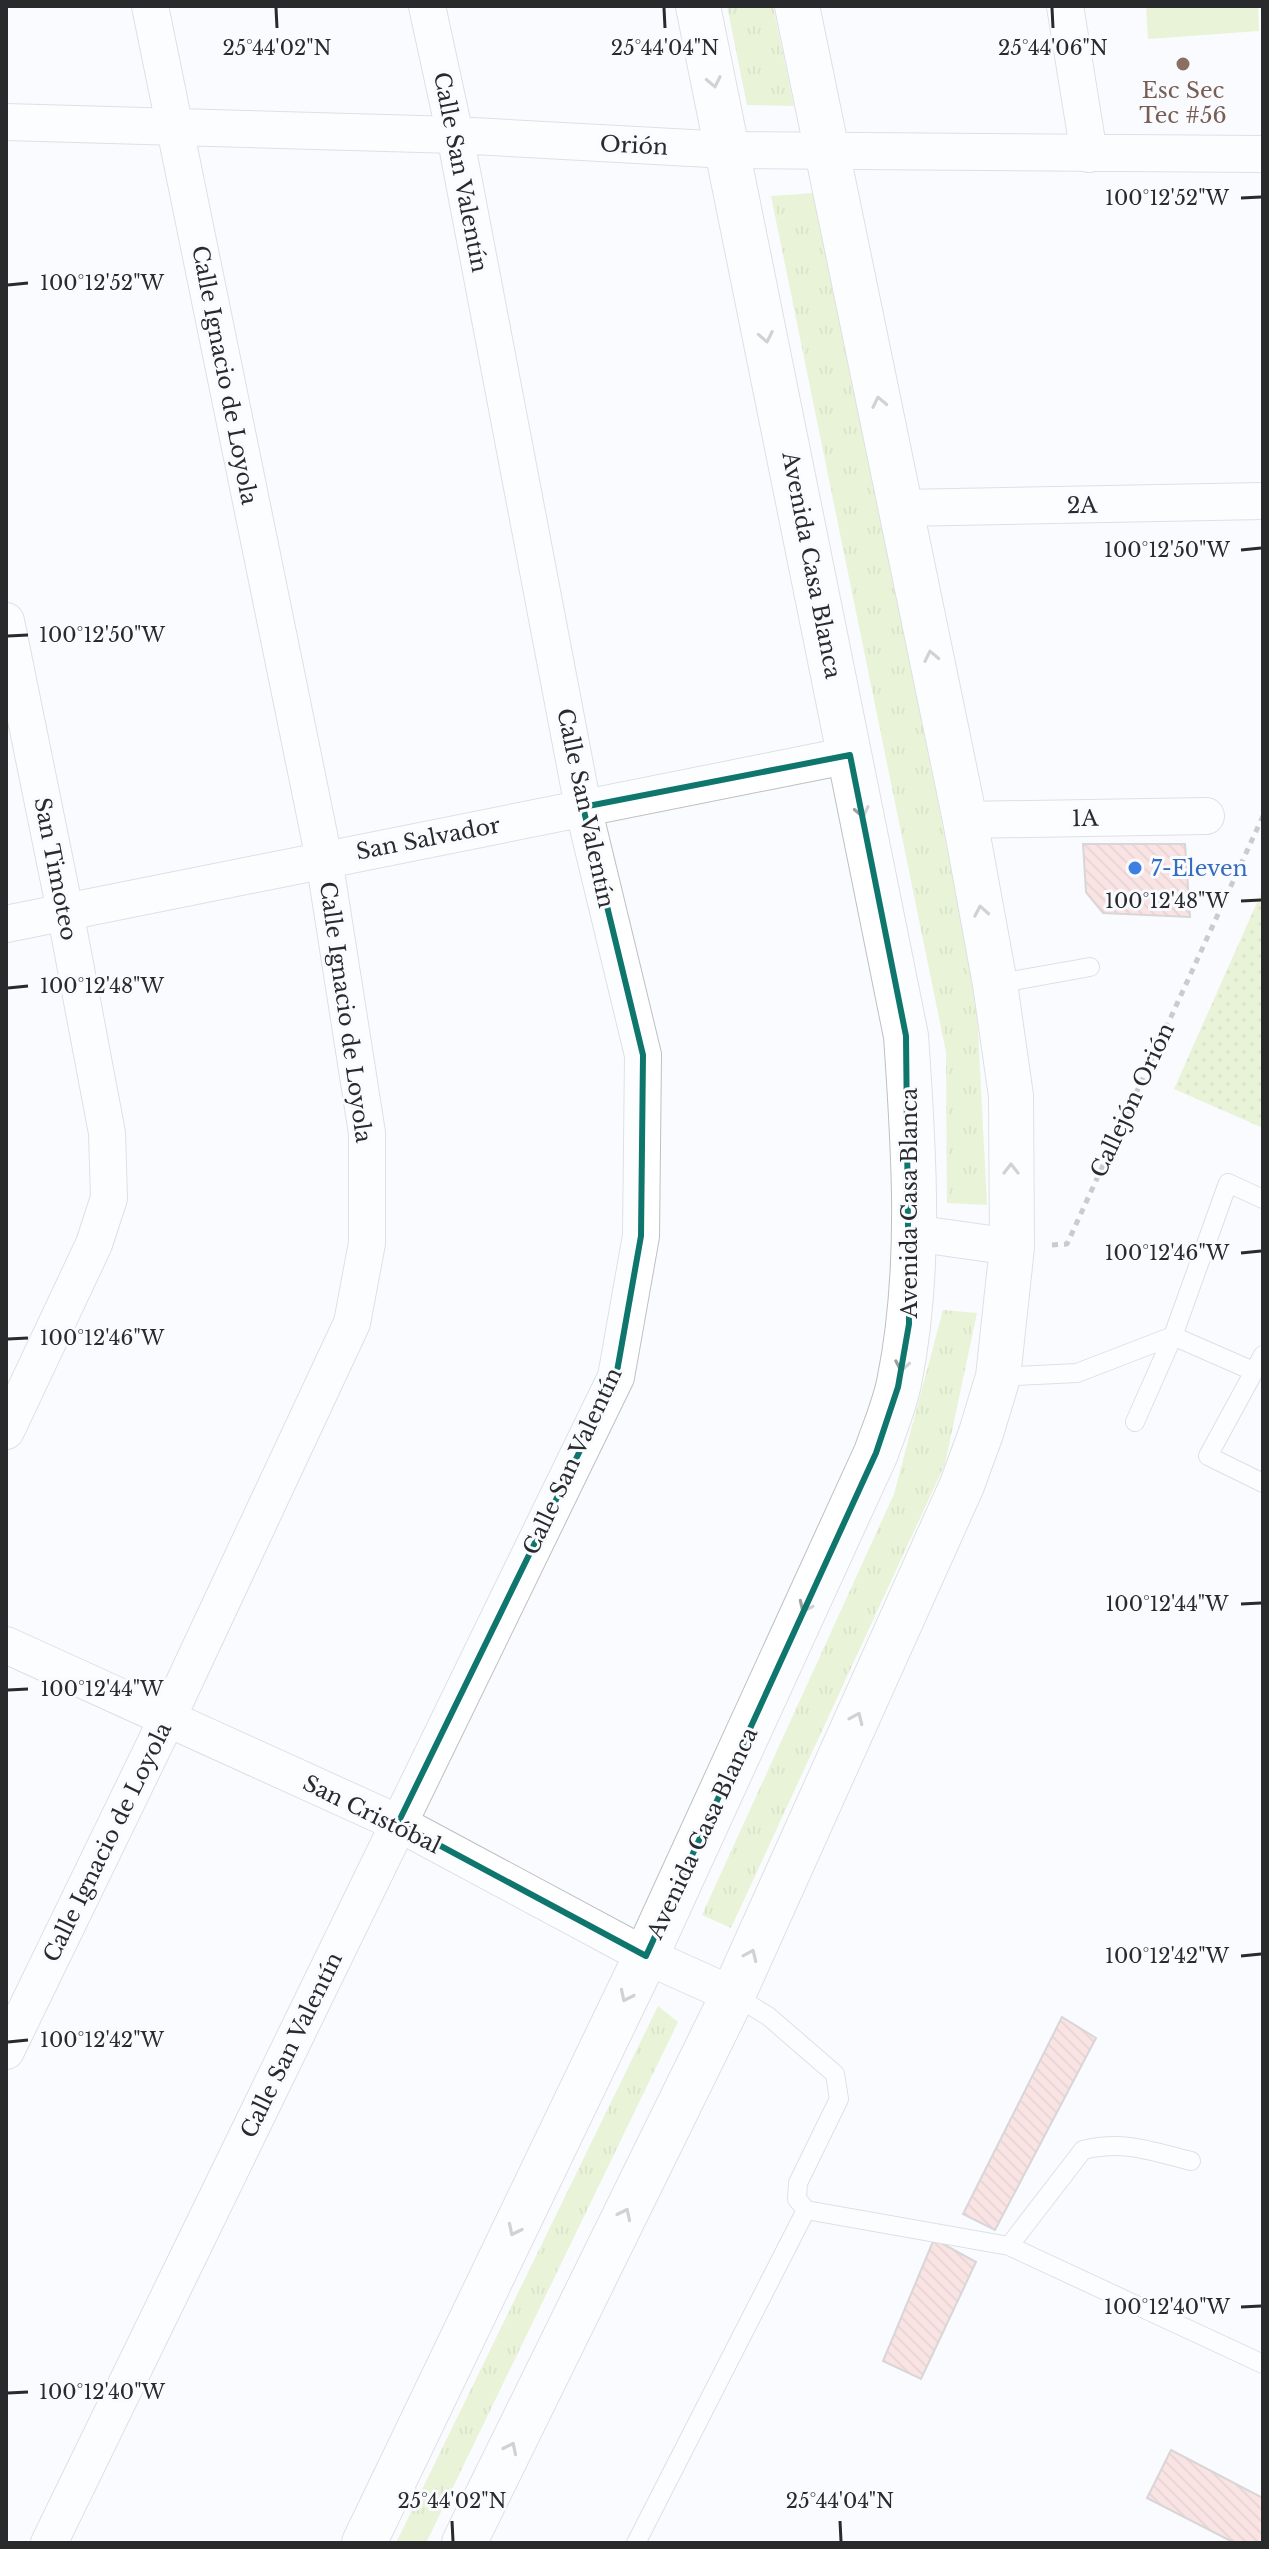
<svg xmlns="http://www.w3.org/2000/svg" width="1269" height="2549" viewBox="0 0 1269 2549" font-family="'Libre Baskerville',serif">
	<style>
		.grass { fill: url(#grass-dots) }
		.park { fill: url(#park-tufts) }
		.garden { fill: #d5e9a9 }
		.building { fill: url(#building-back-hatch); stroke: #afa9a9; stroke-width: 2 }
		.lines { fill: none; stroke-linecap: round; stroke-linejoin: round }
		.service-casing { stroke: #bcc0c4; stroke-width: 20 }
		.minor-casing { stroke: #bcc0c4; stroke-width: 38 }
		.tertiary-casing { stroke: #bcc0c4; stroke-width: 46 }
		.path { stroke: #8e9092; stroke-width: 5; stroke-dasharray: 6 6; stroke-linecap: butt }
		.service { stroke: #fff; stroke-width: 18 }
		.minor { stroke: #fff; stroke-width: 36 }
		.tertiary { stroke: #fff; stroke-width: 44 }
		.oneway { stroke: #9e9fa0 }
		.marked { fill: none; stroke: #0f766e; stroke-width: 6; stroke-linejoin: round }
		.ticks { fill: none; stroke: #282a2b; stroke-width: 3 }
		.education-dot { fill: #8d6e63; stroke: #f9fbfe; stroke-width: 3 }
		.shop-dot { fill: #3f7fe0; stroke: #f9fbfe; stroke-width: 3 }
		.labels { text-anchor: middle; stroke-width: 6; stroke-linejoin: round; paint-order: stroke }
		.education-label { font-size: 22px; fill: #785e54; stroke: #f9fbfe }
		.street-label { font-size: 22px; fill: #282a2b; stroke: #f9fbfe }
		.shop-label { font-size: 22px; fill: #366cbe; stroke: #f9fbfe; text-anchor: start }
		.ticks-label { font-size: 20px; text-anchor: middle; fill: #282a2b; stroke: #f9fbfe; stroke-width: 6; stroke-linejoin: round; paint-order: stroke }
	</style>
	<defs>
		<pattern id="grass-dots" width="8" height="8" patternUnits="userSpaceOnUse" patternTransform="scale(2)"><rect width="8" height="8" fill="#d5e9a9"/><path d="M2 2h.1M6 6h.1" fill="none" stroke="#b7c892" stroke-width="1.8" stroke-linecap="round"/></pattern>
		<pattern id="park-tufts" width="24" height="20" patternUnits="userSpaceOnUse" patternTransform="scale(2)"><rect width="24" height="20" fill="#d5e9a9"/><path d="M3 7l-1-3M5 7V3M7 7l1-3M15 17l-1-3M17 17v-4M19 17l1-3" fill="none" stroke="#b7c892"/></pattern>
		<pattern id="building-back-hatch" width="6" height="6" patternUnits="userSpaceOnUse" patternTransform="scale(2)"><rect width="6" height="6" fill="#fac5c3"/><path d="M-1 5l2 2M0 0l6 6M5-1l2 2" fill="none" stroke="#d6a9a8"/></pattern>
	</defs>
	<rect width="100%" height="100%" fill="#f9fbfe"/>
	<path class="grass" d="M1263 889V1128L1174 1089Z"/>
	<path class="park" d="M727 6H773L794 106 747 105Z
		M815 193 976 991 987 1205 947 1203 946 1052 771 196Z
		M943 1310 977 1313 945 1464 731 1928 702 1915 894 1494Z
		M658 2006 678 2022 426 2543H396Z"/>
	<path class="garden" d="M1146 6H1258L1259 31 1148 39Z"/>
	<path class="building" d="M1083 844H1185L1190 917 1103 913 1086 892Z
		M1062 2017 1096 2038 995 2230 963 2214Z
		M934 2239 976 2262 921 2379 883 2361Z
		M1171 2450 1263 2498V2543H1229L1231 2541 1147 2498Z"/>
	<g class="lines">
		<defs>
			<path id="service" d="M995 984 1090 967
				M1263 1355 1208 1456 1263 1483
				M998 1377 1077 1373 1173 1336 1228 1183 1263 1199
				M1135 1422 1173 1336 1253 1371
				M733 1995 768 2016 835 2074 839 2099 798 2183 797 2199 806 2210 1009 2246 1083 2150C1125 2140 1150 2151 1191 2161
				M1009 2246 1263 2364
				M636 2543 806 2210"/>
			<path id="minor" d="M1065 6 1089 154
				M6 122 455 135 728 150 1263 154
				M901 508 1263 501
				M6 621 65 911 107 1133 109 1198 94 1244 6 1431
				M965 820 1206 816
				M6 924 850 755
				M913 1233 1012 1247
				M6 1645 398 1823 646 1956 733 1995
				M6 2051 167 1719 352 1323 367 1243V1133L324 859 150 6
				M49 2543 616 1377 641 1236 643 1055 583 807 455 135 427 6"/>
			<path id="tertiary" d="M364 2543 646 1956 876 1453C884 1430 894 1407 899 1383 922 1270 914 1150 906 1036L698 6
				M464 2543 733 1995 962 1485 981 1433 998 1377 1012 1247 1011 1096 995 984 965 820 797 6"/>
		</defs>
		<use href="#service" class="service-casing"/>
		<use href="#minor" class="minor-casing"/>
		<use href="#tertiary" class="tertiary-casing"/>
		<path class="path" d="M1052 1245 1067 1244 1263 816"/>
		<use href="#service" class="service"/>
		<use href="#minor" class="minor"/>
		<use href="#tertiary" class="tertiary"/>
	</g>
	<defs><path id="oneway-chevron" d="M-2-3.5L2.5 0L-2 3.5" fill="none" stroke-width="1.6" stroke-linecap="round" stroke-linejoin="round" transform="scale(2)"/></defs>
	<g class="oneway">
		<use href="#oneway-chevron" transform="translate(714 82) rotate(78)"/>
		<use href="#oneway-chevron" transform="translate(766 337) rotate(79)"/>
		<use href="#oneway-chevron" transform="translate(879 402) rotate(-102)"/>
		<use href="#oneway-chevron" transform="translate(931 656) rotate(-102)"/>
		<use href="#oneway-chevron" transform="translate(862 812) rotate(78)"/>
		<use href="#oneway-chevron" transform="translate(981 911) rotate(-100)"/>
		<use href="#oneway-chevron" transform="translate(1011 1169) rotate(-90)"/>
		<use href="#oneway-chevron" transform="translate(902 1366) rotate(100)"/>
		<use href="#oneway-chevron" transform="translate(805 1607) rotate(115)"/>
		<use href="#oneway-chevron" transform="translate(857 1718) rotate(-66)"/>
		<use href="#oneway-chevron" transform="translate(751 1955) rotate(-66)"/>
		<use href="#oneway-chevron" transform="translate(626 1996) rotate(116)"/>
		<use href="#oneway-chevron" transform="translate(625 2214) rotate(-64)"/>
		<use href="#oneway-chevron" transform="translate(514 2230) rotate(116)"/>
		<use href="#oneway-chevron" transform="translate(511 2448) rotate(-64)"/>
	</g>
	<path d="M0 0H1269V2549H0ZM850 755 906 1036 909 1324 898 1387 876 1453 646 1956 398 1823 616 1377 641 1236 643 1055 583 807Z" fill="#f9fbfe" fill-opacity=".55" fill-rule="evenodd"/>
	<path class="marked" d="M850 755 906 1036 909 1324 898 1387 876 1453 646 1956 398 1823 616 1377 641 1236 643 1055 583 807Z"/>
	<path class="ticks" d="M276 8 277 28M664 8 665 28M1052 8 1053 28M1241 198 1261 197M8 285 28 283M1241 550 1261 548M8 636 28 635M1241 901 1261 900M8 988 28 986M1241 1253 1261 1251M8 1339 28 1338M1241 1604 1261 1603M8 1690 28 1689M1241 1956 1261 1954M8 2042 28 2040M1241 2307 1261 2306M8 2393 28 2392M452 2521 453 2541M840 2521 841 2541"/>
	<circle class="education-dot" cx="1183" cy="64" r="8"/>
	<circle class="shop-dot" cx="1135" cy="868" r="8"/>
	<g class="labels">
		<g class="education-label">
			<text x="1183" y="98">Esc Sec<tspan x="1183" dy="25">Tec #56</tspan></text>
		</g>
		<g class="street-label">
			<text transform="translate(634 145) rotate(3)" y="8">Orión</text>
			<text transform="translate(461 172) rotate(79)" y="8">Calle San Valentín</text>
			<text transform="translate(225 375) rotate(79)" y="8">Calle Ignacio de Loyola</text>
			<text transform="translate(1082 505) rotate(-1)" y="8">2A</text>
			<text transform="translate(812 565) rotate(79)" y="8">Avenida Casa Blanca</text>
			<text transform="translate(586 808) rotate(78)" y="8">Calle San Valentín</text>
			<text transform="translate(1085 818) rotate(-1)" y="8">1A</text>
			<text transform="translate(428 838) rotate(-11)" y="8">San Salvador</text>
			<text transform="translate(56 869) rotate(79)" y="8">San Timoteo</text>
			<text transform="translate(346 1012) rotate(82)" y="8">Calle Ignacio de Loyola</text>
			<text transform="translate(1132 1100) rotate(-65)" y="8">Callejón Orión</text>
			<text transform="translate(909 1203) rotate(-90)" y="8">Avenida Casa Blanca</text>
			<text transform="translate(572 1461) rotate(-65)" y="8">Calle San Valentín</text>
			<text transform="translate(372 1814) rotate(26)" y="8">San Cristóbal</text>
			<text transform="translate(702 1833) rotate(-65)" y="8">Avenida Casa Blanca</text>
			<text transform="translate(107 1842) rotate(-64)" y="8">Calle Ignacio de Loyola</text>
			<text transform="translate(291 2045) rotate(-64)" y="8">Calle San Valentín</text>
		</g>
		<g class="shop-label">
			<text x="1151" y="876">7-Eleven</text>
		</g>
	</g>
	<g class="ticks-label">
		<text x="277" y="55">25°44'02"N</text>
		<text x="665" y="55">25°44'04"N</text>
		<text x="1053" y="55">25°44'06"N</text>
		<text x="1167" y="205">100°12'52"W</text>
		<text x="102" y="290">100°12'52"W</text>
		<text x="1167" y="557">100°12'50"W</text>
		<text x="102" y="642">100°12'50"W</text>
		<text x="1167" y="908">100°12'48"W</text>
		<text x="102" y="993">100°12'48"W</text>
		<text x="1167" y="1260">100°12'46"W</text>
		<text x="102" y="1345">100°12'46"W</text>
		<text x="1167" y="1611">100°12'44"W</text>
		<text x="102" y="1696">100°12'44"W</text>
		<text x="1167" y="1963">100°12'42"W</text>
		<text x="102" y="2047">100°12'42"W</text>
		<text x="1167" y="2314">100°12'40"W</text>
		<text x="102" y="2399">100°12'40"W</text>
		<text x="452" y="2508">25°44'02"N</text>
		<text x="840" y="2508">25°44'04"N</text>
	</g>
	<rect width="1269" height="2549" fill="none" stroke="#282a2b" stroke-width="16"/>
</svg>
